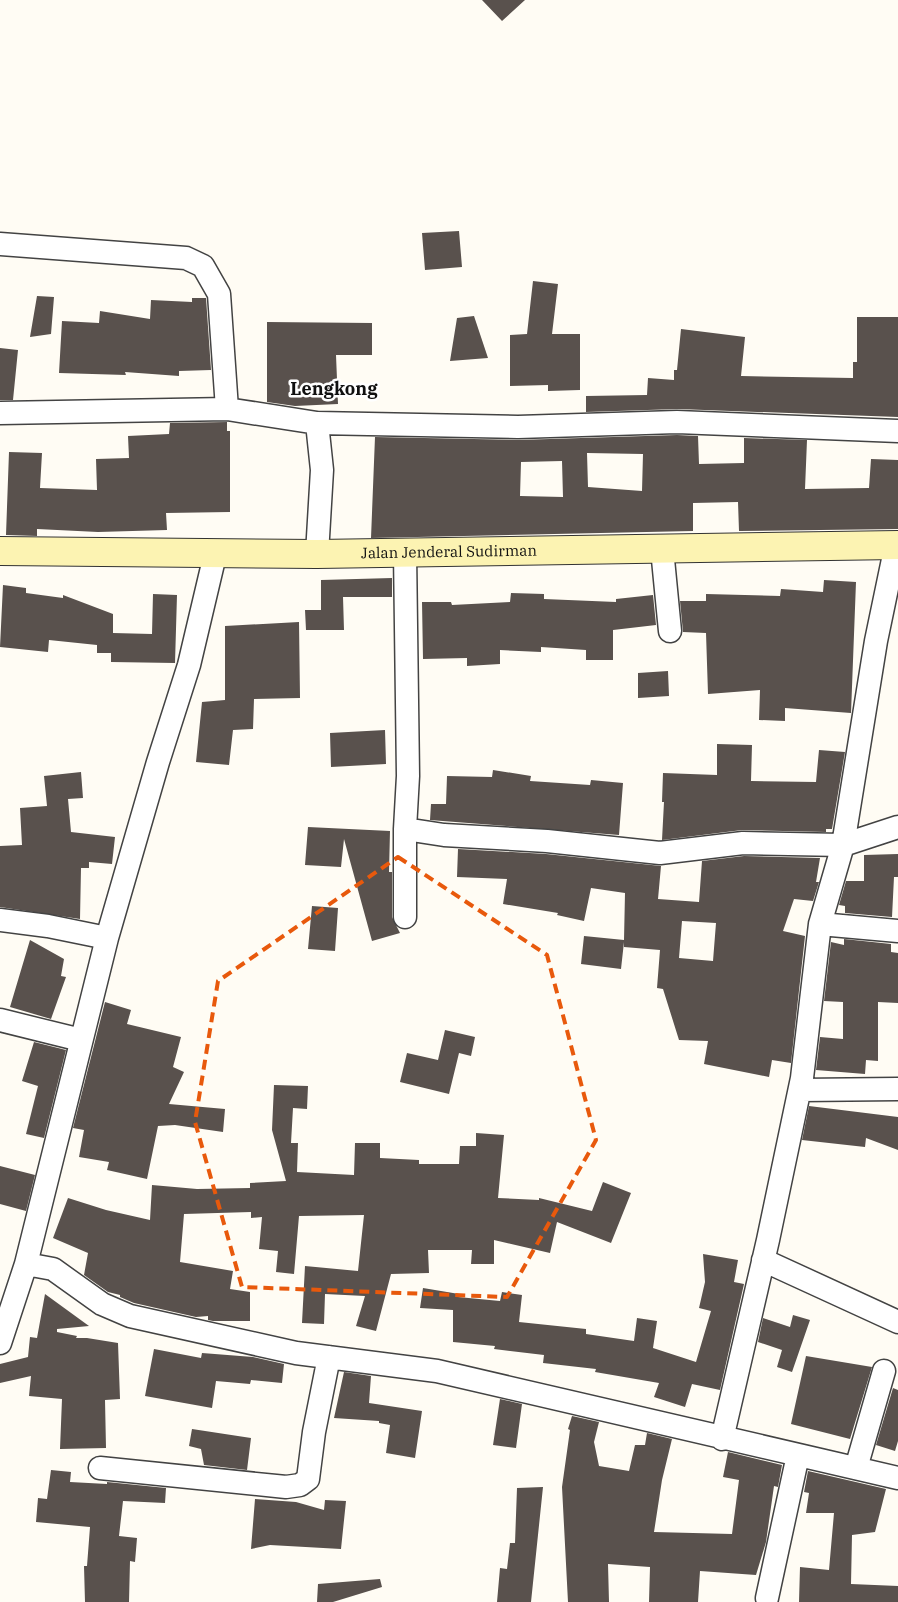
<svg xmlns="http://www.w3.org/2000/svg" width="898" height="1602" viewBox="0 0 898 1602" font-family="'IBM Plex Serif',serif">
	<style>
		.building { fill: #59514d; fill-rule: evenodd }
		.lines { fill: none; stroke-linecap: round; stroke-linejoin: round }
		.street-casing { stroke: #434343; stroke-width: 25 }
		.secondary-casing { stroke: #323232; stroke-width: 30 }
		.street { stroke: #fff; stroke-width: 22 }
		.secondary { stroke: #fcf3b2; stroke-width: 28 }
		.marked { fill: none; stroke: #e8590c; stroke-width: 4; stroke-dasharray: 10 6; stroke-linejoin: round }
		.labels { text-anchor: middle; stroke-width: 5; stroke-linejoin: round; paint-order: stroke }
		.street-label { font-size: 15px; fill: #101010; stroke: #fff }
		.quarter-label { font-size: 18px; font-weight: bold; fill: #101010; stroke: #fff }
	</style>
	<rect width="100%" height="100%" fill="#fffcf4"/>
	<path class="building" d="M482 0H525L502 21Z
		M459 231 462 267 425 270 422 233Z
		M533 281 558 284 552 334H580V390L548 391V385L510 386V335L527 334Z
		M37 296 54 297 51 334 30 337Z
		M192 298H206L211 370 179 371V376L125 372 126 375 59 373 62 321 99 323 100 311 150 319 151 300 192 302Z
		M474 316 488 358 450 361 457 318Z
		M857 317H898V417L678 409 586 412V396L647 395 648 378 674 380V370H677L681 329 745 337 741 376 853 378V362H857Z
		M267 322 372 323V355H336L338 404 295 406 267 402Z
		M0 348 18 350 13 400H0Z
		M227 422V431H230V512L166 513 167 530 98 532 37 529V536L6 535 9 452 42 453 40 488 97 490 96 459 129 458 128 436 169 434 170 423Z
		M677 435 698 436 699 464 744 463V438L807 440 805 489 869 488 871 459 898 460V529L739 531 738 502 693 503V531L371 538 375 437 518 440ZM587 453 643 454 642 491 588 487ZM562 461 563 497 520 496 521 462Z
		M392 578V597H343L344 630H306L305 610H321V580Z
		M824 580 856 582 851 713 785 708V721L759 720 760 690 708 694 706 633 683 632 680 601H706V594L780 596 781 589 823 592Z
		M3 585 26 588V593L63 598V595L113 614V633L152 634 153 594 177 595 175 663 111 662V653H97V645L49 640 48 652 0 647Z
		M511 593 544 594V599L616 602V599L653 595 656 625 613 630V660H586V650L541 647V652L500 650V664L467 666V658L423 659 422 602H451L452 605 510 602Z
		M299 622 300 698 254 699 253 729 233 730 229 765 196 762 202 702 225 700V626Z
		M668 671 669 696 638 698V673Z
		M385 730 386 764 331 767 330 733Z
		M717 744 752 745 751 781 816 782 819 750 845 752 832 829H826V832L742 830 662 840 664 802H662L663 773 717 775Z
		M493 770 531 776 530 781 590 785 591 780 623 783 619 835 430 820 431 804H446L447 776 492 777Z
		M81 772 83 798 68 799 71 832 115 837 112 864 89 862V868H81L80 919 0 907V846L22 845 20 808 47 806 44 776Z
		M308 827 390 831 389 872H392V917L400 933 372 941 344 839 341 867 305 865Z
		M458 849 546 854 661 866 658 899 699 902 702 861 744 856 820 858 816 882H819L813 901 794 899 783 931 805 936 791 1063 772 1060 769 1077 704 1064 708 1041 679 1040 663 989 657 988 660 950 624 947V942L621 969 581 964 584 936 624 940 625 893 591 888 584 921 557 915 558 913 503 904 507 879 457 877ZM682 921 716 923 713 961 679 958Z
		M898 854V877H894L892 917 845 913V906L839 905 846 881H864V855Z
		M312 906 338 908 335 951 308 949Z
		M844 939 891 944V952L898 953V1003L878 1002V1061L866 1060 865 1074 816 1070 820 1037 843 1039V1002L824 1001 831 942 844 945Z
		M30 940 64 959 61 976 66 977 51 1019 10 1007Z
		M105 1002 131 1010 127 1024 181 1037 173 1067 184 1072 169 1104 225 1109 223 1132 175 1125 158 1126 147 1179 107 1170 109 1162 79 1157 84 1130 73 1128Z
		M445 1030 475 1037 471 1056 459 1053 449 1094 400 1082 407 1053 438 1060Z
		M34 1042 66 1050 44 1138 26 1134 38 1086 22 1081Z
		M274 1085 308 1086 307 1109 293 1108 291 1143H298L297 1172 354 1175 355 1143H380V1158L419 1160V1164H459L460 1146H476V1133L504 1135 498 1198 539 1200V1198L592 1211 603 1182 631 1193 611 1243 557 1222 550 1253 494 1240V1264H471L472 1250H428L429 1273 391 1274 376 1331 356 1326 365 1296 325 1294 324 1324 302 1323 305 1266 358 1271 364 1215 299 1216 294 1274 276 1272 278 1251 259 1249 262 1217 251 1218V1212L184 1214 180 1262 233 1271 230 1289 250 1292V1321H213L208 1320V1316L196 1317 134 1303 120 1297V1295L108 1292 84 1275 88 1253 53 1238 68 1198 106 1210 150 1220 152 1185 197 1189 250 1188V1183L286 1181 272 1130Z
		M809 1106 898 1117V1150L866 1138 865 1147 802 1140Z
		M0 1166 35 1175 26 1211 0 1204Z
		M703 1254 738 1260 734 1282 744 1284 720 1390 692 1384 685 1407 654 1397 659 1383 595 1372 596 1369 543 1363 544 1355 494 1349 495 1346 453 1342V1310L420 1308 423 1288 459 1294 458 1297 500 1301 502 1292 522 1295 519 1322 586 1329V1334L634 1341 637 1318 657 1321 653 1348 696 1362 711 1311 699 1308 705 1282Z
		M45 1294 89 1326 57 1329V1332L77 1336 76 1338H87L118 1343 120 1399 105 1400 106 1448 60 1449 62 1399 29 1396 31 1376 0 1383V1364L28 1357 30 1337 37 1338Z
		M793 1315 810 1320 792 1372 777 1367 782 1350 758 1342 763 1318 790 1327Z
		M154 1349 201 1358 202 1353 253 1357 284 1364 282 1383 251 1380 250 1384 216 1381 212 1408 145 1396Z
		M806 1356 872 1367 850 1439 791 1424Z
		M344 1372 371 1376 369 1403 422 1411 415 1458 386 1453 390 1425 379 1423V1421L334 1418Z
		M893 1388 898 1390V1441L895 1451 876 1445Z
		M500 1399 522 1404 516 1448 493 1445Z
		M572 1416 599 1422 594 1442 599 1466 629 1471 635 1445H645L647 1433 672 1439 662 1480 654 1532 732 1534 739 1480 723 1477 728 1452 782 1465 778 1487 774 1486 766 1542 756 1575 700 1571 698 1602H649L650 1567 608 1564 609 1602H568L562 1487 570 1430 568 1429Z
		M192 1429 251 1438 247 1470 204 1465 201 1449 189 1446Z
		M51 1470 71 1472 70 1482 107 1484V1482L166 1488 165 1503 123 1501 119 1536 137 1538 135 1562 130 1561 129 1602H85L84 1566H87L90 1527 36 1522 38 1498 47 1499Z
		M808 1471 886 1489 875 1532 852 1535 851 1584 898 1586V1602H799L800 1567 829 1570 834 1513H806L809 1493 804 1492Z
		M543 1487 531 1602H497L500 1568 507 1569 510 1543H515L517 1488Z
		M255 1499 296 1502 324 1510 325 1500 346 1501 341 1549 270 1545 251 1549Z
		M380 1579 382 1587 333 1602H317L318 1584Z"/>
	<g class="lines">
		<defs>
			<path id="street" d="M0 244 186 258 203 266 219 294 227 409
				M0 413 227 409 317 423 518 427 677 422 898 431
				M662 549 670 631
				M405 552 408 776 405 829 444 835 547 841 660 853 743 843 843 845 898 827
				M317 554 322 470 317 423
				M405 829V917
				M0 920 48 926 107 938
				M820 924 898 931
				M0 1020 81 1040
				M800 1090 898 1089
				M763 1260 898 1322
				M26 1264 53 1269 102 1304 130 1316 296 1353 437 1371 898 1478
				M0 1343 26 1264 107 938 158 762 189 665 215 555
				M722 1439 768 1240 802 1078 820 924 843 845 876 641 896 545
				M100 1468 286 1487 300 1485 308 1479 314 1432 329 1357
				M856 1468 884 1371
				M767 1598 798 1455"/>
			<g id="secondary">
				<path id="s1" d="M0 551 317 554 898 545"/>
			</g>
		</defs>
		<use href="#street" class="street-casing"/>
		<use href="#secondary" class="secondary-casing"/>
		<use href="#street" class="street"/>
		<use href="#secondary" class="secondary"/>
	</g>
	<path class="marked" d="M398 857 547 955 596 1140 507 1297 242 1287 195 1122 218 981Z"/>
	<g class="labels">
		<g class="street-label">
			<text dy="5" stroke="none"><textPath href="#s1" startOffset="449">Jalan Jenderal Sudirman</textPath></text>
		</g>
		<g class="quarter-label">
			<text x="334" y="395">Lengkong</text>
		</g>
	</g>
</svg>
